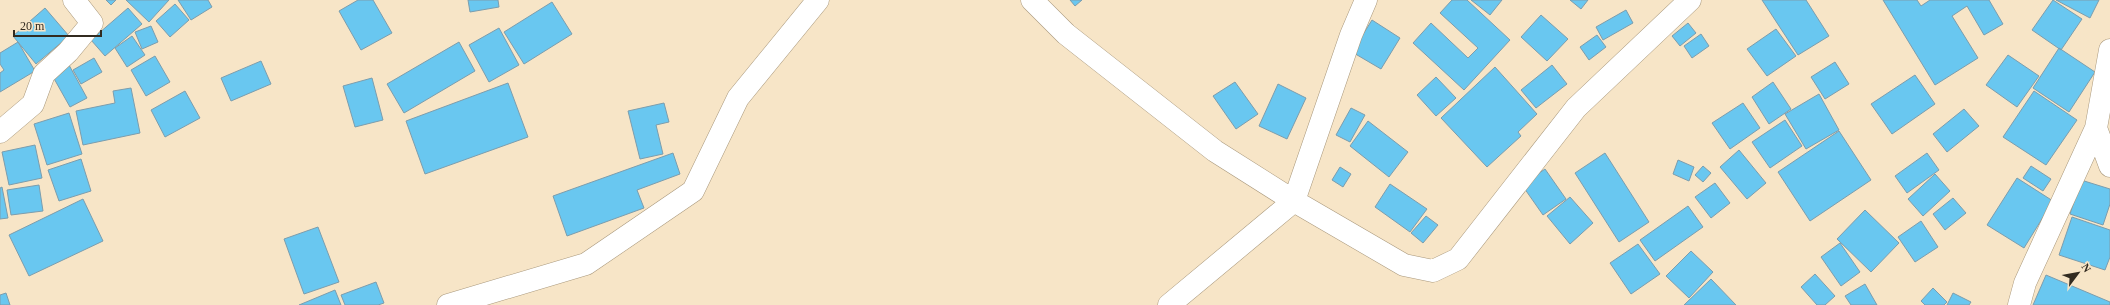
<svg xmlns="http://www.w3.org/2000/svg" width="2110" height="305" viewBox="0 0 2110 305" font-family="Georgia,serif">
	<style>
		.building { fill: #69c7f0; stroke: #7c9dad }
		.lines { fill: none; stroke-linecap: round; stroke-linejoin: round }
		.street-casing { stroke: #a9987c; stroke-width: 23 }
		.street { stroke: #fff; stroke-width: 22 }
	</style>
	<rect width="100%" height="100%" fill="#f7e5c7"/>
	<path class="building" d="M106 0H116L111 5Z
		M126 0H169L149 22Z
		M178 0H208L212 7 191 20Z
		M358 0H373L392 33 361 50 339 11Z
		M468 0H498L499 7 470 12Z
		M1070 0H1082L1075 6Z
		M1452 0H1467L1510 40 1464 90 1413 43 1431 23 1468 58 1478 48 1440 13Z
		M1471 0H1502L1490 15Z
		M1570 0H1588L1581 9Z
		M1762 0H1806L1829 36 1798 55Z
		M1883 0H1917L1921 6 1930 0H1989L2003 24 1984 35 1967 6 1952 16 1978 58 1935 85Z
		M2053 0 2082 19 2061 50 2032 30Z
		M2056 0H2099L2090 18Z
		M552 2 572 34 524 64 504 32Z
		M175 4 189 20 170 37 156 21Z
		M45 8 69 36 36 64 13 36Z
		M128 8 142 24 105 56 91 40Z
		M1626 10 1633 23 1603 40 1596 27Z
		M1541 15 1568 39 1547 61 1521 37Z
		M1372 20 1400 38 1381 69 1352 52Z
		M1688 23 1696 33 1680 46 1672 36Z
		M151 26 158 42 142 49 135 32Z
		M499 28 519 65 489 82 469 45Z
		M1776 29 1796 56 1767 76 1747 49Z
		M1701 34 1709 46 1692 58 1684 46Z
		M1597 35 1606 47 1589 60 1580 47Z
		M132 36 145 55 127 67 115 48Z
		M18 42 35 71 0 92V73L4 70 0 64V53Z
		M459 42 475 71 404 113 387 84Z
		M2059 48 2095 72 2069 112 2033 88Z
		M2008 55 2039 76 2017 107 1986 85Z
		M155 56 170 82 146 96 131 70Z
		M94 58 102 72 81 84 73 70Z
		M261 61 271 84 231 101 221 78Z
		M1835 62 1849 84 1825 99 1811 77Z
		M69 65 87 98 70 107 52 75Z
		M1552 65 1567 84 1536 108 1521 90Z
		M1495 67 1537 114 1518 132 1521 136 1487 167 1441 118Z
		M1915 75 1935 104 1892 134 1871 104Z
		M1436 77 1456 98 1436 116 1417 95Z
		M372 78 383 120 355 127 343 86Z
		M1235 82 1258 114 1236 129 1213 96Z
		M1773 82 1791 109 1769 124 1752 97Z
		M508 83 528 137 425 174 406 121Z
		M1278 84 1306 98 1287 139 1259 126Z
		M131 88 140 133 83 145 76 111 115 103 113 91Z
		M185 91 200 118 165 137 151 110Z
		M2034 91 2077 120 2046 165 2003 137Z
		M1819 94 1839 130 1806 149 1785 114Z
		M664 103 669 122 656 125 663 154 640 159 628 111Z
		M1743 103 1760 128 1730 149 1712 123Z
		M1351 108 1365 115 1350 142 1336 135Z
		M1964 109 1979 126 1947 152 1933 134Z
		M69 113 82 154 47 165 34 124Z
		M1785 120 1802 146 1770 168 1752 142Z
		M1368 121 1408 152 1389 177 1350 146Z
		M1839 131 1871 180 1810 221 1778 172Z
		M35 145 42 178 9 185 2 152Z
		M1739 150 1766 183 1747 199 1720 167Z
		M673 153 680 174 637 190 644 208 567 236 553 196Z
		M1605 153 1649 222 1619 242 1575 173Z
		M1927 153 1939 170 1907 193 1895 176Z
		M81 159 91 191 59 201 48 170Z
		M1678 160 1694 167 1689 181 1673 174Z
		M1703 166 1711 173 1703 182 1695 175Z
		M2031 166 2051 179 2043 191 2023 178Z
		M1340 167 1351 174 1343 187 1332 180Z
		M1545 169 1566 199 1543 215 1522 185Z
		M1935 174 1950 191 1923 216 1908 199Z
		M2017 178 2053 201 2024 248 1987 225Z
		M2081 180 2110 189V204L2103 225 2070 214Z
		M1715 183 1730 203 1711 218 1695 197Z
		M1390 184 1427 209 1410 232 1375 207Z
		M39 185 43 211 11 215 7 190Z
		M2 187 8 218 0 219V188Z
		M1570 197 1593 223 1570 244 1547 216Z
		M1953 198 1966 213 1945 230 1933 214Z
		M83 199 103 241 29 276 9 235Z
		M1688 206 1703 227 1655 261 1640 240Z
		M1865 210 1899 243 1871 272 1837 239Z
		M1426 216 1438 225 1423 243 1411 233Z
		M2072 217 2110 230V257L2105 270 2059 255Z
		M1921 221 1938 247 1915 262 1898 237Z
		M318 227 339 282 304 294 284 239Z
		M1840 243 1860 272 1841 286 1821 257Z
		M1638 244 1660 274 1631 294 1610 263Z
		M1691 251 1713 272 1689 298 1666 276Z
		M1815 274 1835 296 1825 305H1817L1801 287Z
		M2046 275 2110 302V305H2033Z
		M1711 279 1736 305H1684Z
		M376 282 384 303 378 305H345L341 295Z
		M1865 284 1877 305H1851L1845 296Z
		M1933 288 1947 302 1944 305H1925L1921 301Z
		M335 290 341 305H299Z
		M6 293 10 305H0V295Z
		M1953 293 1971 302 1969 305H1947Z"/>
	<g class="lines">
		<defs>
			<path id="street" d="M1032 0 1066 34 1215 151 1294 201 1404 265 1433 271 1458 259 1576 108 1690 0
				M2096 128 2110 166
				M0 132 33 104 44 74 68 52 92 23 74 0
				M448 305 586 264 693 191 738 98 818 0
				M1169 305 1294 201 1351 35 1366 0
				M2019 305 2025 283 2096 128 2110 50"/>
		</defs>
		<use href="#street" class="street-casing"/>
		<use href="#street" class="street"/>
	</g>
	<g transform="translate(2078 273) rotate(58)" stroke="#f7e5c7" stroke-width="3" paint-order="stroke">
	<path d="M0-3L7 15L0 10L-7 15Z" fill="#322b20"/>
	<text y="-6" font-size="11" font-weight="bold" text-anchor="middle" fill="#322b20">N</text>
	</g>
	<path d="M14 30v6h87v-6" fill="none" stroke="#322b20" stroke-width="2"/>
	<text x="20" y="30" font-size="12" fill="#322b20" stroke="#f7e5c7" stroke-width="3" paint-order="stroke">20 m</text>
</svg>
